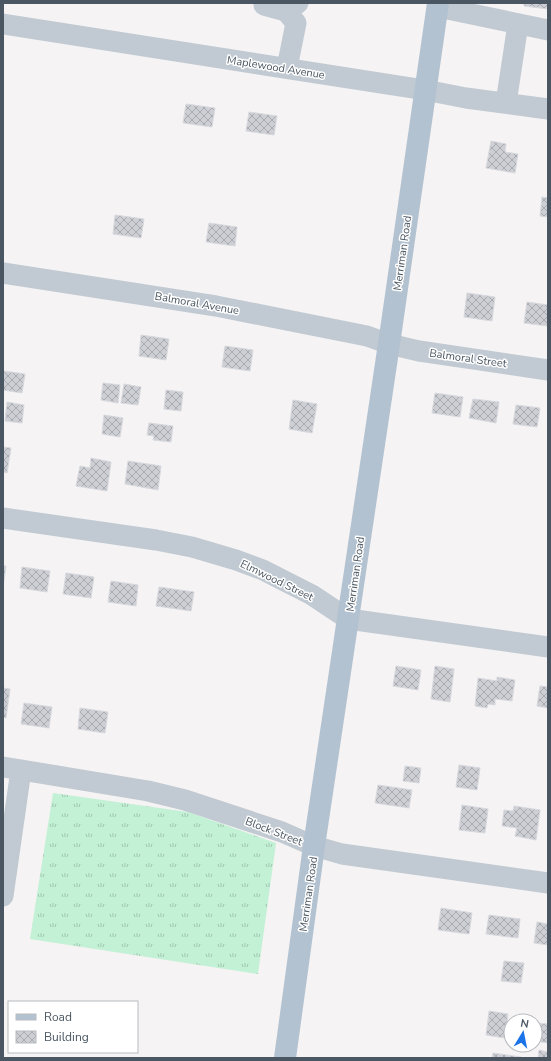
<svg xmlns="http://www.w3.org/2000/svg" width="551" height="1061" viewBox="0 0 551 1061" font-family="'Nunito Sans',sans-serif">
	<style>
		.grass { fill: url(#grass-tufts) }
		.building { fill: url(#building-cross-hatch); stroke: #d7d9de }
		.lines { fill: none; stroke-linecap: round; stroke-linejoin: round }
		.minor { stroke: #c1cad2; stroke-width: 21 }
		.major { stroke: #b3c2d1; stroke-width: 22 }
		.labels { text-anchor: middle; stroke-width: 3; stroke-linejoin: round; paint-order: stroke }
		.street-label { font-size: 11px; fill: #4a5661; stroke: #fff }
	</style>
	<defs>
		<pattern id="grass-tufts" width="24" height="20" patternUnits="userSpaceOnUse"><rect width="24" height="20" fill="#c3f1d5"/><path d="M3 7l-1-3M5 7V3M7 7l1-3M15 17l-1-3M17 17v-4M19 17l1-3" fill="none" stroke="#a0c6b0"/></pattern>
		<pattern id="building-cross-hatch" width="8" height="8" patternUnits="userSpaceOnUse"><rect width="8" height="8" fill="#cdcfd5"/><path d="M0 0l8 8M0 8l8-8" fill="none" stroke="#a8abb0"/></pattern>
	</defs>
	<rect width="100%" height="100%" fill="#f5f3f3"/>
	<path class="grass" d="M53 793 188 812 276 843 258 974 30 939Z"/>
	<path class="building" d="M524 3H548V9L524 6Z
		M186 104 215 108 212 127 183 123Z
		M249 112 277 116 274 135 246 131Z
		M491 141 506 144 505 152 518 154 515 173 486 168Z
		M542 197 548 198V217L540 216Z
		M115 215 144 219 141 238 113 234Z
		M209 223 237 227 235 246 206 242Z
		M467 293 495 297 492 321 464 317Z
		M527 302 548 305V326L524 323Z
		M141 335 169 339 166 360 139 356Z
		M225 346 253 350 250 371 222 367Z
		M4 371 25 374 22 393 3 390Z
		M103 383 120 385 118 403 101 400Z
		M124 384 141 387 138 405 121 403Z
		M166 390 183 392 181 411 164 409Z
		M435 393 463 397 460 417 432 413Z
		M473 399 499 402 496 423 469 418Z
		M293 400 317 404 312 433 289 429Z
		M7 402 24 405 22 423 5 421Z
		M516 405 540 408 537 427 513 424Z
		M104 415 123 418 120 437 102 434Z
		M149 423 173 426 171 442 153 440 154 436 147 435Z
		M3 447 11 448 7 473 3 472Z
		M91 458 111 462 107 491 76 486 80 466 90 468Z
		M128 461 161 466 158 490 125 484Z
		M3 566H6L3 587Z
		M22 567 50 571 47 592 20 588Z
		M66 573 94 577 91 598 63 594Z
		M111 581 138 585 136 606 108 602Z
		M159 587 194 592 191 611 156 606Z
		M396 666 421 670 418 690 393 686Z
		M435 666 454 669 450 702 431 699Z
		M497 677 515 680 512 701 495 699V705L488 704 487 708 475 706 478 678 497 681Z
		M540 686 548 687V708L537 706Z
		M3 688 10 689 6 718 3 717Z
		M24 703 52 707 49 728 21 724Z
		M80 708 108 712 105 733 78 729Z
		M459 765 480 768 477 790 456 787Z
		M405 766 421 768 419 783 403 781Z
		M378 785 412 790 409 808 375 803Z
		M462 805 488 809 485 833 459 830Z
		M514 806 540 810 536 840 515 836 517 828 502 826 504 810 513 811Z
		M441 908 472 913 469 934 438 930Z
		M489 915 520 919 518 938 486 934Z
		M537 922 548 924V945L534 943Z
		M504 961 524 963 521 983 501 981Z
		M489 1011 508 1014 505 1038 486 1035Z
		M535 1023 548 1024V1043L535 1041Z
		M539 1050 548 1052V1058H538Z
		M493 1053 521 1057V1058H492Z"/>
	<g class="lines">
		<path class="minor" d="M264 5 286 11 298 3
			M438 7 548 30
			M286 11 296 23 287 68
			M3 24 425 90 466 98 548 109
			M506 103 518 24
			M3 273 216 306 367 336 389 344 419 351 548 370
			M3 518 156 540 192 547 236 560 263 570 312 595 348 619 548 647
			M3 767 148 791 185 800 282 832 314 846 342 854 548 883
			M3 896 21 770"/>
		<path class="major" d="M285 1058 314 846 389 344 438 3"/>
	</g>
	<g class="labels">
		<g class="street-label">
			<text transform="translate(276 67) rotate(9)" y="4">Maplewood Avenue</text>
			<text transform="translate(402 253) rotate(-82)" y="4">Merriman Road</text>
			<text transform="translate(197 303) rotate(10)" y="4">Balmoral Avenue</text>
			<text transform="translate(468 358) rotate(8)" y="4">Balmoral Street</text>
			<text transform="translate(355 574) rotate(-82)" y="4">Merriman Road</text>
			<text transform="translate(277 580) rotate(26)" y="4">Elmwood Street</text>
			<text transform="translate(274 831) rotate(21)" y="4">Block Street</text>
			<text transform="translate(308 894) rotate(-82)" y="4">Merriman Road</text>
		</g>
	</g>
	<rect width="551" height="1061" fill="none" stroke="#4a5661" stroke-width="8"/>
	<rect x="8" y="1001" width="130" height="52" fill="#ffffff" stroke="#b7bbc0"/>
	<rect x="16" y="1014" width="20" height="6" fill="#b3c2d1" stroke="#b7bbc0"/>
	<text x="44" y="1021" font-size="12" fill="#4a5661">Road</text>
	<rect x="16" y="1031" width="20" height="12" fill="url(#building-cross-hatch)" stroke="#b7bbc0"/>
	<text x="44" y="1041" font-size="12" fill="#4a5661">Building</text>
	<g transform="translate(523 1033) rotate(10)"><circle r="19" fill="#ffffff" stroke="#b7bbc0"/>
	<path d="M0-3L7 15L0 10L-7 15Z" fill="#1a73e8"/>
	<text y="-6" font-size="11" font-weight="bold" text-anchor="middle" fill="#4a5661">N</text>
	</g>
</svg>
